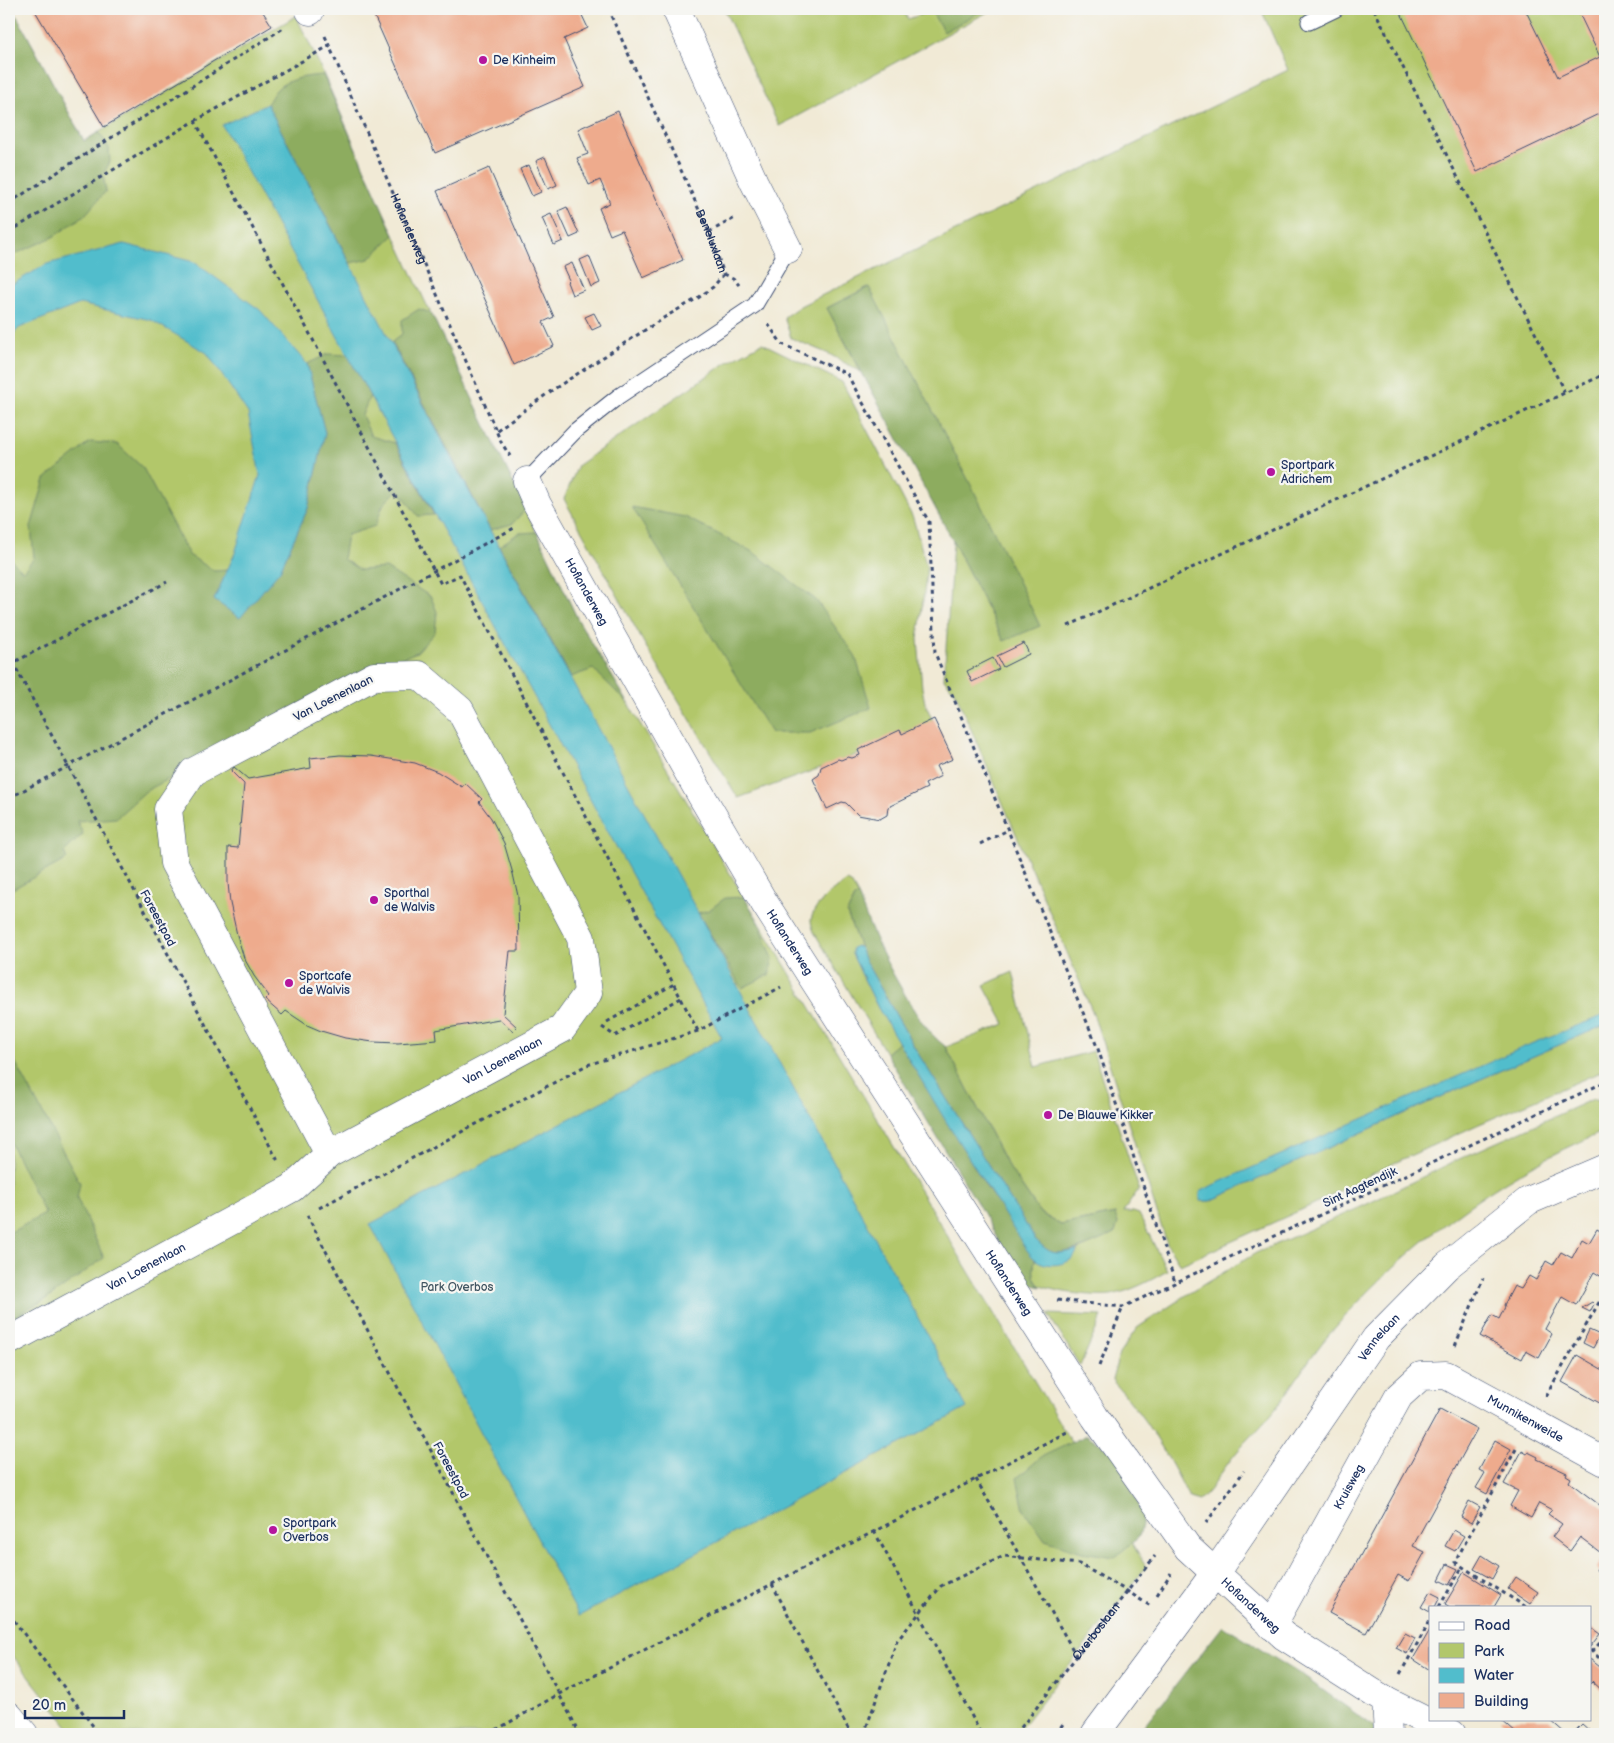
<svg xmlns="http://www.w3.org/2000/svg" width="1614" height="1743" viewBox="0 0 1614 1743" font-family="'Balsamiq Sans',sans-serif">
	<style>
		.green { fill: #b2c76b; stroke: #667b64 }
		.forest { fill: #8dac5f; stroke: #546e5e }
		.water { fill: #51bdcc; stroke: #367695 }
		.building { fill: #eeab8d }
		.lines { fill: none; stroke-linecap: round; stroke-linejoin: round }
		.service-casing { stroke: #3b4b70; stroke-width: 17 }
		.minor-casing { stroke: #3b4b70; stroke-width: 29 }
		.tertiary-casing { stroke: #3b4b70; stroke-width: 29 }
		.path { stroke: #3b4b70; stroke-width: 3; stroke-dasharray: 4 4; stroke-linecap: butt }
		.service { stroke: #fff; stroke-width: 15 }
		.minor { stroke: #fff; stroke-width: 28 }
		.tertiary { stroke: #fff; stroke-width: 28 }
		.poi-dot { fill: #b5179e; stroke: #f6f6f2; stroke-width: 2 }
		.labels { text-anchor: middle; stroke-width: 4.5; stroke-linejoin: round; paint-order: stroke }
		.poi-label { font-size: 12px; fill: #1b2f5e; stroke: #f6f6f2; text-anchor: start }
		.street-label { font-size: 12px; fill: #1b2f5e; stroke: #f6f6f2 }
		.park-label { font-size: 12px; fill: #415561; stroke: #f6f6f2 }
	</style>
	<rect width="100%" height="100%" fill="#f6f6f2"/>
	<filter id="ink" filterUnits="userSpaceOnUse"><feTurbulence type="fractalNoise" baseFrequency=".02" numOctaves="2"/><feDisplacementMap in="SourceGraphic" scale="10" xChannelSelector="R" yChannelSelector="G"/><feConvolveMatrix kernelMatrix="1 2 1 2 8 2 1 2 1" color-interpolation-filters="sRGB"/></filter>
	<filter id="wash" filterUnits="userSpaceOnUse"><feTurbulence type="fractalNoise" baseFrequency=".0096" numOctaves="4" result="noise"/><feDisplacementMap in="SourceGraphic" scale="20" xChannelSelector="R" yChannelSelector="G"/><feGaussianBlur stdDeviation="1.12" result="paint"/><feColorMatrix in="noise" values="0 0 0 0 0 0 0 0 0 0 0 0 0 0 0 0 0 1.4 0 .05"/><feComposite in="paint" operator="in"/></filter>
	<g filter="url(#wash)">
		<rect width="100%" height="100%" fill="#f1ead6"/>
		<path class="green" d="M9 9H13L84 141 296 16C332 88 361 164 395 237 454 365 518 492 578 620L1146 1567 1016 1734H74L9 1651Z
			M724 9H902L908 19 931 11 944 31 985 9H993L779 126Z
			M1261 9H1605V1022L1200 1201H1210L1465 1086 1605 1025V1070L1477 1125 1377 1171 1312 1205 1180 1265 1167 1244 1157 1213 1093 1013 955 692 944 679 953 541 1004 641 872 294 868 287 827 308 861 372 829 354 791 338 784 317 800 306 1288 70Z
			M762 343 842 382 913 518 927 568 918 639 922 688 925 703 935 726 738 798 645 645 564 499 578 465 726 363Z
			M847 881 851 883 858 895 854 898 847 913 860 948 856 946 852 954 878 1008 899 1042 886 1053 814 932C813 929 811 924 811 920 814 904 834 889 847 881Z
			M1013 972 1036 1067 1093 1051 1139 1189 1123 1212H1133L1139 1214 1167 1271C1150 1281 1131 1291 1111 1295 1098 1297 1043 1292 1036 1282 1032 1276 1034 1266 1035 1259L1042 1263 1070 1260 1077 1252V1250L1115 1233V1214L1061 1225 1040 1213 1006 1163 946 1047 1005 1024 984 985Z
			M1593 1099 1605 1100V1131C1495 1176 1398 1251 1322 1343 1305 1364 1291 1389 1274 1411 1260 1429 1242 1444 1229 1462 1219 1475 1212 1490 1199 1501L1189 1498C1169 1456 1144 1415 1112 1380L1119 1354 1137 1328 1191 1292 1256 1253 1361 1207 1459 1159Z
			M1048 1314 1102 1316 1080 1366Z"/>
		<path class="forest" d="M9 9H13L84 141 99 132 109 148 110 162 103 175 106 191 85 215 53 237 13 255 9 258Z
			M934 9H985L944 32 931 11Z
			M323 75 394 235 369 259 350 263 267 104C270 100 273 93 276 90 287 78 309 76 323 75Z
			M869 287 974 491 1040 626 1004 641 953 541 827 308Z
			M419 309 431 313 526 509 512 524 490 530 392 342 402 334V320Z
			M328 354 348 355 370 396 362 415 371 436 395 443 434 515 418 516 398 489 383 505 375 526 347 535 343 559 360 570 386 568 431 597 437 612 435 632 417 652 390 663 332 692 146 791 116 818 77 821 83 834 64 852 67 859 9 891V558L23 571 34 558 31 527 45 479 90 442 117 444 143 468 189 555 214 571 228 570 214 600 280 570 308 508 325 433 307 364Z
			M632 507 685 517 753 552 816 600 855 655 871 708 810 733H771Z
			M537 532 578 620 629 704 593 669 571 677 499 546 519 533Z
			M858 895C869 927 883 957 900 986 913 1009 925 1031 946 1047L1006 1163 1040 1213 1061 1225 1115 1214 1118 1223 1115 1233C1101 1240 1060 1260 1046 1250 1042 1247 1039 1242 1035 1239L917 1052 864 959 847 913 854 898Z
			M744 897 759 922 773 959 769 975 742 988 698 913 709 910 725 898Z
			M899 1042 987 1188 1035 1259C1033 1271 1032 1278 1041 1287L1033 1285 1018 1275 976 1201 886 1053Z
			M9 1050 80 1183 77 1198 104 1258 50 1297 9 1319V1233L45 1214 9 1140Z
			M1087 1435 1115 1454 1144 1516 1139 1537 1115 1557 1082 1552 1045 1540 1024 1510 1017 1478 1041 1457Z
			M1223 1626 1300 1674 1376 1728 1374 1734H1137Z"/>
		<path class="water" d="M267 104 458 471 967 1408 579 1616 370 1224 722 1038 596 810 222 125Z
			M124 244 194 262 260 310 307 364 325 433 308 508 280 570 240 618 214 600 235 553 260 475 248 413 207 353 151 320 80 304 19 328 9 339V286L47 264Z
			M856 946 860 948 864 959 917 1052 1035 1239C1051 1255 1054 1255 1077 1250 1074 1266 1046 1269 1035 1259 1031 1256 1027 1250 1024 1246L950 1128 878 1008 852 954V948Z
			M1605 1015V1025L1465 1086 1210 1201H1200V1192L1213 1185 1533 1043Z"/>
		<g id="blocks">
			<path class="building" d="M34 9H261L272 26 104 127Z
				M371 9H579L588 28 564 39 585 87 435 153Z
				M1399 9H1525L1558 77 1600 57 1577 9H1605V111L1477 172Z
				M618 111 683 260 643 278 622 230 610 235 599 208 610 203 600 180 589 185 577 158 588 154 578 129Z
				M545 157 557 185 548 189 536 161Z
				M529 165 541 192 532 196 520 169Z
				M489 168 554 317 543 322 554 346 514 365 437 191Z
				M567 207 579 234 570 238 558 211Z
				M551 214 563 241 554 245 542 218Z
				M589 256 600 283 591 287 580 260Z
				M572 263 584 290 572 295 567 282 569 280 563 267Z
				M594 313 601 326 592 330 585 317Z
				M1024 643 1029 654 1003 667 997 656Z
				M993 658 999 669 972 682 967 671Z
				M934 719 953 759 936 766 941 776 925 784 927 788 888 807 887 815 880 819 858 815 846 803 842 802 827 809 813 779 819 775 821 767 838 759 841 760 848 757 852 758 860 755 858 750 900 730 902 734Z
				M340 755 371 756 415 763 438 772 462 787 465 783 482 799 479 802 491 818 504 843 513 874 518 896 519 951H510L503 1014 517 1027 513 1031 499 1019 436 1030 437 1040 398 1043 373 1042 345 1038 321 1031 307 1025 286 1011 282 1015 265 1000 269 996 254 976 244 958 237 935 230 903 228 883V847L238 848 244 784 231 771 234 767 248 779 311 768 310 758Z
				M1597 1229 1605 1234V1279L1594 1272 1576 1305 1562 1297 1545 1329 1552 1334 1539 1358 1526 1351 1522 1359 1480 1336 1492 1315 1499 1319 1505 1307 1504 1305 1514 1286 1521 1289 1529 1276 1536 1280 1546 1261 1553 1265 1561 1252 1572 1258 1582 1239 1589 1243Z
				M1592 1302 1594 1304 1590 1312 1582 1308Z
				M1589 1330 1600 1335 1593 1348 1583 1343Z
				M1577 1355 1605 1371V1406L1562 1382Z
				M1440 1409 1477 1429 1413 1546 1425 1552 1409 1581 1398 1575 1366 1633 1329 1613Z
				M1495 1440 1511 1449 1487 1494 1476 1488 1485 1473 1479 1470Z
				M1522 1451 1527 1454 1528 1452 1538 1457 1537 1459 1567 1473 1566 1475 1571 1478 1569 1482 1605 1509V1556L1580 1537 1570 1551 1552 1537 1562 1524 1548 1514 1552 1510 1539 1503 1531 1518 1510 1506 1518 1491 1504 1484Z
				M1469 1501 1480 1507 1471 1523 1461 1517Z
				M1454 1530 1464 1536 1455 1551 1445 1546Z
				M1482 1555 1499 1566 1492 1579 1474 1569Z
				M1605 1556V1576L1596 1570Z
				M1447 1564 1458 1569 1449 1585 1439 1580Z
				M1464 1572 1501 1595 1494 1607H1450L1445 1604Z
				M1516 1577 1538 1592 1530 1604 1508 1589Z
				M1430 1592 1440 1597 1435 1607H1430V1612L1421 1607Z
				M1590 1627 1600 1634 1590 1647Z
				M1430 1630V1670L1413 1659Z
				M1405 1633 1415 1638 1407 1654 1396 1648Z
				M1590 1659 1605 1671V1693L1592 1681 1590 1683Z
				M1500 1719H1549L1566 1734H1517Z
				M1582 1724 1590 1731 1587 1734H1572Z"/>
		</g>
	</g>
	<g filter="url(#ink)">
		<use href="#blocks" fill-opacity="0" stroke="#3b4b70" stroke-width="1"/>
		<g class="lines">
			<defs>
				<path id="service" d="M1309 22 1336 9
					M527 481 575 431 619 396 755 305 788 249"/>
				<g id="minor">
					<path d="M309 9 310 11"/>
					<path d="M676 9 754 182 788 249"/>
					<path id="s4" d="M527 481 537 504 701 795 765 904 1095 1417 1188 1548 1284 1636 1386 1701 1388 1734"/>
					<path id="s5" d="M9 1341 292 1188 329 1154 562 1029 588 993 581 938 460 710 419 675 374 676 305 713 193 772 168 809 174 863 329 1154"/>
					<path id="s6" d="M1272 1626 1399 1396 1421 1376 1446 1375 1605 1462"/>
					<path d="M1386 1701 1452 1734"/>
					<path d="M9 1716 24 1734"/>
				</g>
				<g id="tertiary">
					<path id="s7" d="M1095 1734 1215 1573 1376 1338 1447 1266 1528 1201 1605 1168"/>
				</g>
			</defs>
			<use href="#service" class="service-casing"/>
			<use href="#minor" class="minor-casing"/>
			<use href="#tertiary" class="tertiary-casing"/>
			<g class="path">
				<path id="s1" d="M608 9 709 232 724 274"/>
				<path d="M1374 9 1565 393"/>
				<path id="s2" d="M325 36 501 442 510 456"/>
				<path d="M195 121 329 46"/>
				<path d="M9 203 285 27"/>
				<path d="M9 232 195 121 311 336 441 584 460 575 698 1031"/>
				<path d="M709 232 737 217"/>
				<path d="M724 274 733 278 739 285"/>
				<path d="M768 324 782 344 847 374 929 522 935 653 1098 1049 1175 1282"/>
				<path d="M497 430 551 391 665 317 698 298 713 287 724 274"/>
				<path d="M1068 626 1605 374"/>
				<path d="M9 655 278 1161"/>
				<path d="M9 665 167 582"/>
				<path d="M9 798 516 527"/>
				<path d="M980 844 1008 830"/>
				<path d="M607 1022 674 984"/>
				<path d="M602 1027 615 1036 681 998"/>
				<path d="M319 1208 587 1065 698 1031 781 987"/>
				<path d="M307 1215 580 1734"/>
				<path d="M1057 1300 1123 1307 1605 1082"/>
				<path d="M1455 1346 1483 1278"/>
				<path d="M1099 1366 1123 1307"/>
				<path d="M1546 1396 1605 1292"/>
				<path d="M1516 1449 1455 1562 1526 1607"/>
				<path d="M976 1479 1077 1657"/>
				<path d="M1206 1523 1244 1471"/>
				<path d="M874 1531 919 1614 981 1734"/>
				<path d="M772 1584 851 1734"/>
				<path d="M1157 1595 1171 1573"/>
				<path d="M1439 1607 1463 1566"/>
				<path d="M9 1614 99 1734"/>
				<path d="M1590 1650 1605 1663"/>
				<path d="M1592 1652 1605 1637"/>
				<path d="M1400 1674 1430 1621"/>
				<path d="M489 1734 559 1694 1069 1431"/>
				<path d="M864 1734 897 1641 941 1586 1004 1556 1079 1564 1127 1591 1152 1607"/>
				<path id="s3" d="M1016 1734 1155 1556"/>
				<path d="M1056 1734 1065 1721"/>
			</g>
			<use href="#service" class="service"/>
			<use href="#minor" class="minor"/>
			<use href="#tertiary" class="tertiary"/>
		</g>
	</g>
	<g class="poi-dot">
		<circle cx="483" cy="60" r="5"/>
		<circle cx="1271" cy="472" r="5"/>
		<circle cx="374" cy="900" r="5"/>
		<circle cx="289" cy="983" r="5"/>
		<circle cx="1048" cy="1115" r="5"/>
		<circle cx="273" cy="1530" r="5"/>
	</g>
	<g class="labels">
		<g class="poi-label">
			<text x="493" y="64">De Kinheim</text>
			<text x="1281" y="469">Sportpark<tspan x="1281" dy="14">Adrichem</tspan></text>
			<text x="384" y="897">Sporthal<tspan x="384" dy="14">de Walvis</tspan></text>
			<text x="299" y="980">Sportcafe<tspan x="299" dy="14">de Walvis</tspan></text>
			<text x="1058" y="1119">De Blauwe Kikker</text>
			<text x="283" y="1527">Sportpark<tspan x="283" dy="14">Overbos</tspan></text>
		</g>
		<g class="street-label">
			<text dy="4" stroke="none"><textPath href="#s2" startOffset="210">Hoflanderweg</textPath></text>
			<text dy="4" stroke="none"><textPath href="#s1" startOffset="254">Beneluxlaan</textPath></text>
			<text dy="4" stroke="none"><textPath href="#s4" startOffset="126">Hoflanderweg</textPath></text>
			<text transform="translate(333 698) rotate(-27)" y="4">Van Loenenlaan</text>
			<text transform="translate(158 918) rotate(62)" y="4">Foreestpad</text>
			<text dy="4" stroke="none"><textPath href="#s4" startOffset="531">Hoflanderweg</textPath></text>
			<text dy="4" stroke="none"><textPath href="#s5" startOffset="569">Van Loenenlaan</textPath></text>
			<text transform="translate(1360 1187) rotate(-25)" y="4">Sint Aagtendijk</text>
			<text dy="4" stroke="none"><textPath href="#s5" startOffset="156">Van Loenenlaan</textPath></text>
			<text dy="4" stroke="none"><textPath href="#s4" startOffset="936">Hoflanderweg</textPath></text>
			<text dy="4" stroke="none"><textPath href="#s7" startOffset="488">Vennelaan</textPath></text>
			<text dy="4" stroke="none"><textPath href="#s6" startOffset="408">Munnikenweide</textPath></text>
			<text transform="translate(451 1470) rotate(62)" y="4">Foreestpad</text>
			<text dy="4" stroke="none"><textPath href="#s6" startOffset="159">Kruisweg</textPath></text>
			<text dy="4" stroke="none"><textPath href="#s4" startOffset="1341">Hoflanderweg</textPath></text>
			<text dy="4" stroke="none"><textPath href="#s3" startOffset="130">Overboslaan</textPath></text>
		</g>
		<g class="park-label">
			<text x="457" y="1291">Park Overbos</text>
		</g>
	</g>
	<rect width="1614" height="1743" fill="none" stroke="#f6f6f2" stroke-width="30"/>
	<rect x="1429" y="1606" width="162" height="115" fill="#f6f6f2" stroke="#9ea6b7"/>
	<rect x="1439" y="1622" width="25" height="8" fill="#ffffff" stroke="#9ea6b7"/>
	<text x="1474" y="1630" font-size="15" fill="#1b2f5e">Road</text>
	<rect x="1439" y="1643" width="25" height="15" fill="#b2c76b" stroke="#9ea6b7"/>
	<text x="1474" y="1656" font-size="15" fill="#1b2f5e">Park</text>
	<rect x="1439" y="1668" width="25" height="15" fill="#51bdcc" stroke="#9ea6b7"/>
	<text x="1474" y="1680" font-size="15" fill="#1b2f5e">Water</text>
	<rect x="1439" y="1693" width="25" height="15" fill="#eeab8d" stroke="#9ea6b7"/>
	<text x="1474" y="1706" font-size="15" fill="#1b2f5e">Building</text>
	<path d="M25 1710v8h99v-8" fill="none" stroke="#1b2f5e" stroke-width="2.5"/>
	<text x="32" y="1710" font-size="15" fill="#1b2f5e" stroke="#f6f6f2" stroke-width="4" paint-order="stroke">20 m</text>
</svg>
